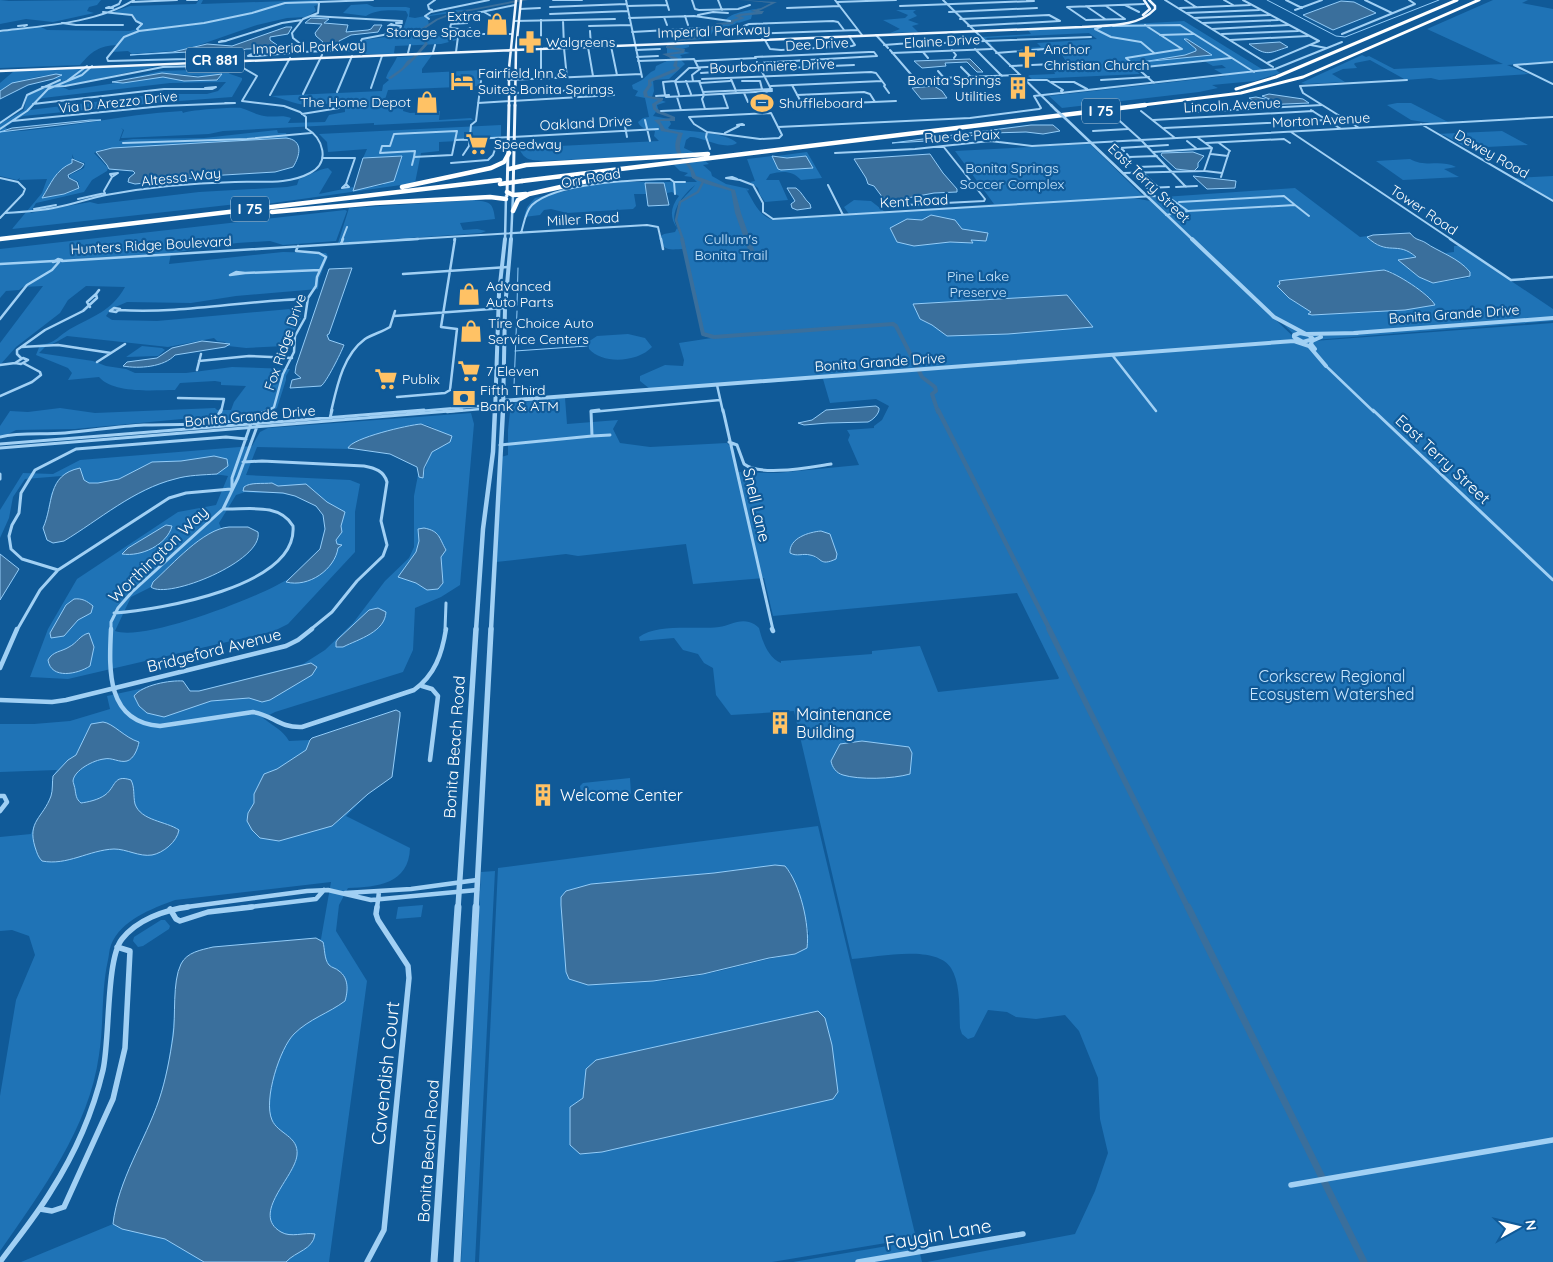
<svg xmlns="http://www.w3.org/2000/svg" width="1553" height="1262" viewBox="0 0 1553 1262" font-family="Quicksand,sans-serif">
	<style>
		.green { fill: #1f73b6; fill-rule: evenodd }
		.water { fill: #3a6f9c; stroke: #93ccf8 }
		.lines { fill: none; stroke-linecap: round; stroke-linejoin: round }
		.stream { stroke: #93ccf8; stroke-width: 1 }
		.canal-far4 { stroke: #3a6f9c; stroke-width: 2.5 }
		.canal-far3 { stroke: #3a6f9c; stroke-width: 4 }
		.canal-far2 { stroke: #3a6f9c; stroke-width: 4.5 }
		.canal-far1 { stroke: #3a6f9c; stroke-width: 5.5 }
		.canal { stroke: #3a6f9c; stroke-width: 7 }
		.river { fill: #3a6f9c; fill-rule: evenodd }
		.minor-far4 { stroke: #a1d0f4; stroke-width: 2 }
		.minor-far3 { stroke: #a1d0f4; stroke-width: 2.5 }
		.minor-far2 { stroke: #a1d0f4; stroke-width: 3 }
		.minor-far1 { stroke: #a1d0f4; stroke-width: 4.5 }
		.minor { stroke: #a1d0f4; stroke-width: 5.5 }
		.tertiary-far5 { stroke: #a1d0f4; stroke-width: 2 }
		.tertiary-far4 { stroke: #a1d0f4; stroke-width: 2.5 }
		.tertiary-far3 { stroke: #a1d0f4; stroke-width: 4 }
		.tertiary-far2 { stroke: #a1d0f4; stroke-width: 4.5 }
		.tertiary-far1 { stroke: #a1d0f4; stroke-width: 5.5 }
		.tertiary { stroke: #a1d0f4; stroke-width: 7 }
		.primary-far1 { stroke: #eff7ff; stroke-width: 2.5 }
		.primary { stroke: #eff7ff; stroke-width: 3 }
		.motorway-far1 { stroke: #fff; stroke-width: 3 }
		.motorway { stroke: #fff; stroke-width: 4.5 }
		.tertiary-bridge { stroke: #a1d0f4; stroke-width: 2.5 }
		.motorway-bridge { stroke: #fff; stroke-width: 4.5 }
		.labels { text-anchor: middle; stroke-width: 4.5; stroke-linejoin: round; paint-order: stroke }
		.far-poi-label { font-size: 14px; fill: #fff; stroke: #105a98; text-anchor: start }
		.far-street-label { font-size: 14px; fill: #fff; stroke: #105a98 }
		.far-park-label { font-size: 14px; fill: #cae7fe; stroke: #105a98 }
		.shield { fill: #105a98; stroke: #b7cee0; stroke-width: 1 }
		.shield-label { font-size: 15px; font-weight: bold; fill: #fff }
		.street-label { font-size: 16px; fill: #fff; stroke: #105a98 }
		.park-label { font-size: 16px; fill: #cae7fe; stroke: #105a98 }
		.poi-label { font-size: 16px; fill: #fff; stroke: #105a98; text-anchor: start }
		.near-street-label { font-size: 19px; fill: #fff; stroke: #105a98 }
	</style>
	<rect width="100%" height="100%" fill="#105a98"/>
	<path class="green" d="M0 0 9 1 101 0 97 5 89 7 87 11 94 13 53 22 26 19 0 24Z
		M199 0H203L201 4 316 0 318 5 314 6 316 11 306 17 287 18 257 25 185 50 132 54 128 51 112 52 117 45C99 46 92 51 80 65L0 68V32L39 26 47 30 130 31 137 29 142 25 131 15 113 12 130 6 196 4Z
		M1493 0H1528L1522 3 1553 9V62L1507 65 1529 74 1439 80 1431 78 1406 80 1370 60 1355 63 1354 64 1357 68 1343 69 1332 74 1345 82 1306 84 1301 83 1362 55 1366 57 1369 56 1394 69 1503 64 1427 29Z
		M367 4 374 7H406L410 8 409 17 415 18 455 10 479 9 430 16 428 20 429 25 422 31 423 35C438 40 453 30 469 32L456 36 454 37 457 40 441 44 395 46 394 53 396 54H359L363 40 401 35 408 15 406 11C394 10 376 9 366 16L343 13 351 5Z
		M762 8 750 11 760 12 759 14H744L752 15 751 19 713 31 711 35H689L703 39 667 42 685 39 680 36 681 32C698 30 711 27 727 23L726 20C729 13 754 9 762 8Z
		M896 10H916L913 12 917 16 908 20 919 24 912 26 918 32 890 33 900 29 883 20 905 18 908 15Z
		M1184 21 1265 71 1276 70 1280 73 1255 81 1212 85 1218 88 1199 92 1062 108 1049 96 1226 76 1214 69 1226 68 1222 65 1213 66 1204 61 1140 67 1135 70 1140 74 1032 79 1028 76 1030 75 1055 74 1053 69 1069 66 1060 52 1074 48C1060 40 1041 56 1025 48L1041 47 1037 43 1097 39 1089 33 986 38 992 45H990L981 37 1031 34 1028 30Z
		M667 44 689 45V47L679 50 690 53 680 55 682 57 680 59 685 64 669 79 653 80 654 91 652 97 666 102 657 105 658 109 653 116 669 119 671 124 668 128 670 129C686 131 726 132 737 143 724 151 704 137 690 137L686 140 684 148 697 154 542 161C530 160 524 160 519 148L659 141 654 136 655 131C649 129 640 129 638 122L643 118 649 117 645 98 635 96 638 91 633 89 632 85 642 80 651 72 655 70 656 66 671 59 667 55Z
		M432 55 422 69V73L482 70 481 86 388 90 383 106 404 105 403 111 410 113 440 111 439 120 471 118 473 120 374 125V123L223 131 209 134 123 138H121L124 130 121 128 123 130 119 141 133 139 204 138 277 130 278 133H286L288 138 104 149 94 153 108 168 107 171 92 180 84 192 36 203 30 213 90 202 98 204 199 192 287 187 297 185 299 179C309 176 318 169 328 168L332 172 319 194 353 187V190L383 185 402 156 363 158 367 149 328 152 327 142 319 134 501 125V136L495 139 439 142V151L421 153 415 183 245 207 237 204 12 229 42 193 47 179 19 180 20 178 17 180 0 176V124L24 110 27 95C39 89 56 83 69 90L156 77H171L184 81 219 80 218 77 162 73 119 80 161 71 223 69 230 74 242 78V80L232 97 166 102 23 116 5 127 7 129 1 132C62 130 121 114 182 111L183 113C189 110 234 107 241 108 249 110 256 115 264 116 274 118 282 114 291 118L288 123 325 122 329 115 345 112V105C335 99 324 106 314 106 300 106 285 99 271 96L382 91 383 85 389 80 386 78C388 71 394 64 397 57ZM226 82 218 91 207 94H158L30 110 38 100 43 98 170 83ZM72 154 74 159 85 163 84 168 70 175V178L78 181 80 188 65 194 42 198 58 172 73 163Z
		M158 66 64 86H50L63 80 53 79 61 76C44 73 15 81 0 91V83L14 71Z
		M1397 103H1411L1448 122 1430 123 1411 120 1387 105Z
		M1502 131 1528 145 1467 148 1444 135 1436 134Z
		M1090 144 1143 196 1134 198 1150 201 1298 341 650 389 640 381V376L665 365 683 366 684 360 679 343 718 337H705L686 255C687 235 670 225 680 203 683 197 691 191 695 185 685 193 671 209 675 223 678 231 685 240 685 249 671 249 663 253 659 237L664 234 675 232 677 228C669 217 671 206 679 196L672 192 667 193 664 183H645L646 194H634L636 206 633 209 567 213 551 209 544 210 540 215 524 217 527 207 535 198 605 182H697L692 177 684 176 688 173 680 171 674 165 704 160 709 164 703 165 711 172 712 176 726 184 749 189 748 191 746 189C754 202 758 215 773 220L849 214 844 207 854 200 871 201 885 212 994 204 955 151Z
		M807 152 822 178 801 180C792 170 782 171 770 174L766 180H779L788 200 765 202 760 195 758 188 750 182 755 181 747 159 772 156 778 169 781 170 812 168 800 157 787 158 777 156Z
		M1410 159C1425 168 1441 159 1456 167L1444 169 1459 177 1403 180 1376 161Z
		M1553 176V201L1513 178Z
		M1295 188 1360 237 1368 236V238C1387 253 1383 245 1402 248 1407 248 1412 253 1416 256L1398 260 1419 277 1433 283 1468 278 1470 272 1468 269 1445 253 1454 252V246H1459L1553 309V321L1301 341 1149 198ZM1384 270 1392 272 1398 278 1416 287 1435 305 1405 310 1312 315 1308 313 1312 312 1289 298 1277 286 1280 281 1286 280Z
		M473 200C489 202 493 201 495 219L460 223 463 230 477 229 486 231 481 233 338 243 349 208Z
		M345 210 347 211 336 241 283 245 270 241 237 243 171 253 169 264 283 252 326 253 328 256 319 279 318 289 236 296 191 303 127 302 111 309 106 316 112 320 157 321 301 308V319L297 322 296 328 285 346 246 348 228 346 225 342 217 341 214 338 168 347 67 336 49 346H46L39 353 93 361 106 366 126 369 135 373H186L232 367 290 369 286 376V380L277 408C259 419 231 421 210 423L214 416 75 429 16 430 0 438V426L10 411 28 412 60 408 95 413 215 408 217 410H231L234 402 246 386 221 385V382L215 381 180 383 175 390C153 390 114 394 99 377L68 380 72 373 68 368 36 355 40 345C56 343 57 337 70 329 93 316 111 312 125 287L86 286 68 300 60 313 16 347 0 365V343L43 286 23 287 19 290 6 291 0 298V249Z
		M1553 323V1262H927L1075 1234 1095 1191 1108 1153 1100 1119 1098 1078 1079 1031 1065 1015 1036 1019 1016 1017 1007 1012 988 1010 974 1037 968 1039 962 1034 960 1028C959 1010 961 984 951 968 936 944 877 957 852 959L794 711 731 715 716 695 713 668 704 663 698 654 683 650 674 638 640 641 639 637C658 623 696 630 719 627 729 626 738 619 749 622 753 623 756 625 759 628 762 640 768 658 781 663V661L872 654V651L920 646 938 692 1058 679 1059 678 1017 593 773 616 764 578 693 584 686 544 578 556 566 554 496 562 501 457 508 455V430L511 403 565 398 567 424 618 420 613 429 620 443 650 447 727 443 734 450 737 472 777 473 859 465 848 440 850 435 847 430 874 428V426L882 420 889 406 876 399 830 403 823 379 715 386ZM821 531 835 548 836 559C826 564 820 562 812 555H799L801 538 811 532ZM862 741 909 747 831 761 840 744Z
		M628 334 645 338 652 347C638 362 603 365 589 349L588 342 597 336Z
		M142 346 162 348 165 350 158 356 126 357Z
		M471 413 474 424 460 585 441 597 415 608 413 650 403 672 275 712 263 718C273 726 283 730 289 741L310 740 396 710 400 712 392 777 368 794 346 816 410 848C409 884 377 887 348 888L339 905 336 931 367 981 329 1262H21L113 1224C118 1179 145 1141 159 1099 173 1058 173 1014 179 971 184 953 197 951 213 947L321 939 331 882 175 900C151 909 121 920 111 945 109 950 109 956 108 960 101 991 104 1024 99 1055 89 1128 41 1192 0 1251V1096L16 1000 35 955 29 936 12 930 0 931V837L31 834C35 819 49 809 52 794 54 784 50 779 57 770L0 772V724H34L70 721 110 709 107 696 176 681H183L190 691H199L303 664 325 650 353 623 385 581 409 558 414 547V496L418 475 423 477 429 455 449 435C439 433 431 424 421 424 409 424 353 439 348 448L349 449 257 447 246 475 350 480 360 484 355 512V552L288 624 274 631 68 679 30 677 48 629 77 579 178 512 216 505 228 476C166 465 112 511 64 541 58 543 52 544 47 540L43 528 48 518 51 494 62 476 25 479 13 497 9 518 0 538V510L23 473 53 474 80 460 252 446 260 432 268 428ZM245 492C262 494 278 491 294 496 308 500 325 508 326 525 326 534 324 543 319 550 311 562 299 571 288 579 260 597 144 642 115 631L131 597 151 587 153 582 193 546 221 528 219 523 236 495Z
		M630 778 631 794 585 800 582 798 580 786 583 783Z
		M818 826 916 1238 772 1262H479L498 868ZM775 865 790 871 801 899 809 934 795 954C748 961 701 980 653 981 626 982 593 975 566 972L561 905V897L566 891 591 884 714 873ZM817 1011 825 1018 838 1091 570 1145V1107L583 1098 586 1069 596 1060Z
		M495 871 475 1262H461L481 872Z
		M423 905 421 917 396 919 398 907Z
		M161 920H165L170 926 169 929 143 946 138 947 133 941 134 937Z
		M917 1241 922 1262H793Z"/>
	<path class="water" d="M1341 1 1354 2 1376 13 1333 30 1303 15Z
		M311 18 329 19 324 23 348 25 346 32 368 30 371 29 374 25H382L378 32 351 35 339 41 340 44 329 51H322L323 42 316 36 315 33 322 24 305 23Z
		M286 27H292L288 34 270 37V40L277 45 276 48 246 49 221 57 208 51 130 55 173 52 207 44 232 46Z
		M1184 39H1187L1212 55 1142 62 1185 55 1196 51V49Z
		M1280 42 1288 47C1269 53 1267 57 1249 44Z
		M970 59 983 72H977L967 62 945 63 946 66 922 68 914 61Z
		M162 73 198 77 222 74 217 80 184 81 163 77 123 83 112 82Z
		M56 74 62 75 53 79 28 85 0 99V91L12 83Z
		M934 86 942 91 947 98 921 99 912 88Z
		M1269 94 1303 99 1309 103 1261 105 1249 98 1256 97 1274 101 1262 96Z
		M90 120H101L0 132 12 128Z
		M1031 125H1053L1060 131 1043 134 1026 132 992 133 927 141 892 143Z
		M286 138C304 140 300 156 293 167L275 172 224 175 135 184 128 182 129 178 135 173 133 171 109 169 107 165 96 152 112 148Z
		M1193 152 1204 156 1198 163V167L1194 171 1176 169 1161 155 1162 153Z
		M930 154 943 173 957 189V192L934 193 897 200 883 198 874 186 868 184 866 178 854 159Z
		M402 156 394 181 353 191 363 158Z
		M772 156 787 158 806 156 813 168 781 170 778 169Z
		M72 159 84 164 81 168 68 175 69 178 77 182 79 188 64 194 42 198C51 184 55 170 72 163Z
		M1193 176 1236 181 1235 188 1207 189Z
		M645 183H664L669 205 648 206Z
		M787 188H796C802 192 804 199 810 204L811 208 797 210 792 208 791 204 795 201Z
		M931 215 955 220 962 229 988 233 986 241 971 240 973 243 950 242 914 246 897 242 890 228 907 219 922 220Z
		M1410 233C1416 241 1420 239 1426 243 1437 251 1459 258 1470 272V276L1433 283 1419 277 1398 260 1416 257C1397 240 1388 257 1367 237L1373 235Z
		M352 268 329 334 327 335 329 340 344 345C341 353 326 383 321 386L290 388 292 380 301 378 295 373 296 366 329 269Z
		M1384 270C1396 273 1429 294 1435 305L1405 310 1312 315 1308 314 1311 312 1289 298 1277 286 1280 284 1279 281 1286 280Z
		M1067 295 1093 327 1008 334 947 336 932 325 920 319 913 304Z
		M202 341 230 344 225 347 175 355C164 367 139 369 123 366L127 362 157 358 172 348Z
		M876 406 879 408C880 413 873 420 868 422L828 423 804 425 798 423 812 420 826 410Z
		M421 424 452 436 450 442 432 452 424 468 423 478 419 477 417 467 390 454 348 448C352 438 408 425 421 424Z
		M214 456 227 459 228 466 217 474C203 475 188 475 175 479 134 489 99 520 64 541L53 543 47 540 43 528C54 504 46 475 80 468L84 480 89 483H98L119 479 152 462 181 461Z
		M272 483 278 486 306 484 327 502 345 512 341 526 342 532 336 540 337 544 342 545 338 548C335 569 309 588 286 582L320 549 325 529 323 515 316 506 295 496 283 493 243 491 244 487C250 482 263 484 272 483Z
		M166 525 172 526C167 545 141 557 122 554L128 548Z
		M229 527H248L258 532C264 561 167 600 151 587L153 582C173 564 203 529 229 527Z
		M424 528C440 531 439 538 446 550L441 557 443 583 438 589 427 590 416 583 398 577 416 552 419 541 418 529Z
		M821 531 830 534 837 554 836 559C819 567 822 557 810 555 803 553 797 557 790 553 789 538 809 532 821 531Z
		M0 554 19 569 0 600Z
		M74 599C82 598 87 601 93 606L91 613 78 620 64 636 51 638 50 633 66 605Z
		M378 608 386 612C385 632 359 639 343 647H336V642L338 639 369 610Z
		M89 633 94 647 90 666C78 674 51 680 48 660 53 651 61 652 69 647 77 643 80 635 89 633Z
		M311 663 317 667 312 675 270 700 262 702 249 698 211 701 164 717 147 713 139 706 134 696C142 685 170 680 183 681L190 691H199Z
		M396 710 400 712V716L392 777 368 794 332 826 279 841 260 838 252 830 247 821 248 813 254 803V794L264 774 277 769 306 750 310 740 312 738Z
		M103 722C113 723 125 738 139 742 138 748 134 759 127 761 119 763 112 757 104 759 94 760 74 770 73 781 73 782 75 788 75 789 76 795 76 799 81 803 88 802 98 800 105 795 116 787 113 774 131 780 135 788 133 795 135 804 141 821 166 821 179 830 177 842 163 853 152 855 139 857 127 849 114 849 89 850 67 866 42 861 38 857 37 853 35 847 27 821 43 818 51 796 53 790 52 782 53 776L68 760 76 755 91 724Z
		M862 741 909 747 912 753 910 774C893 779 859 780 843 775 836 773 832 767 831 761L840 744Z
		M775 865 785 866C800 883 810 926 807 948L795 954 769 958 703 974 653 981 588 985 569 979 566 972 561 905V897L566 891 591 884 714 873Z
		M316 938 323 942C325 949 324 959 329 965 332 968 336 968 339 971 349 978 348 991 345 1001 329 1013 309 1019 294 1034 280 1048 263 1100 272 1120 278 1134 299 1136 297 1155 295 1177 250 1214 281 1232 291 1238 304 1232 315 1234 313 1250 296 1251 286 1262H204L165 1239 122 1229 113 1224C118 1180 145 1141 159 1100 166 1079 170 1057 173 1036 176 1016 172 982 181 964 187 952 201 950 213 947Z
		M818 1011 825 1018 832 1045 838 1092 833 1099 602 1152 580 1154 570 1145V1107L583 1098 586 1069 596 1060Z"/>
	<g class="lines">
		<path class="stream" d="M1267 0 1336 36 1345 37 1439 0
			M517 305 518 268
			M515 351 587 346
			M514 386 517 311"/>
		<path class="canal-far4" d="M683 240 676 220 680 202 698 192 703 182"/>
		<path class="canal-far3" d="M682 239 703 334 714 337 893 324 896 326 922 377 935 387 936 391 932 394 938 412"/>
		<path class="canal-far2" d="M938 410 1050 630"/>
		<path class="canal-far1" d="M1049 629 1188 908"/>
		<path class="canal" d="M1188 907 1364 1262"/>
		<path class="river" d="M517 0H528L454 14 438 20 423 30 424 39 428 44C417 57 406 69 391 79L388 78 402 68 407 61 413 57 425 43 420 39 419 30 436 19 451 13Z
			M739 0 777 2 759 11H764L762 14 740 16 745 18 734 22 733 24 719 25 705 35 693 34 698 37V39L678 41 676 40 693 37 686 34V32L703 33 717 23 730 22 731 20 739 18 734 16 739 14 756 12 750 11 761 8 771 3Z
			M684 42 685 44 672 47 685 49 684 53 669 55 678 58 677 66 680 68 677 71 651 82 652 85 647 92 648 96 663 98V100L656 105V108L661 111 675 117V121H660L665 129 683 133C673 159 690 156 696 176L735 190 741 213 758 261 757 262 752 261 735 213 731 191 706 184 692 178C691 175 691 173 690 170 681 154 670 155 678 134L661 131 659 125 654 120 671 118 657 113 653 109 652 104 658 100 644 97 643 92 648 85V80L676 68 673 66 675 60 662 54 682 51 666 48V46Z"/>
		<path class="minor-far4" d="M187 0H197
			M553 0H582
			M626 0 642 77
			M666 0 669 10
			M692 0 695 9 699 10 738 9 750 5 747 6
			M718 0 722 10
			M835 0 862 35
			M1165 0 1273 67
			M1185 0 1196 7
			M1224 0 1233 5
			M1243 0 1319 41 1267 63
			M1286 0 1302 8
			M1365 0 1392 13
			M132 2 177 0
			M318 2 373 0
			M837 2 896 0
			M1125 5 1139 12
			M627 6 667 5
			M905 6H900L1034 1 1027 0
			M1086 6 1105 19
			M1106 6 1125 19
			M109 7 113 8H106Z
			M112 7 119 4 121 0
			M550 7 626 4
			M787 8 840 6
			M1180 8 1250 5
			M520 9 540 8
			M432 10 429 9 428 5 435 0
			M1295 10 1322 0
			M103 12 132 15 136 21 142 24 137 29 139 31 124 37 107 58 108 61 187 59
			M484 12 491 16
			M949 12 1037 8
			M318 13 303 19 292 33 293 38 302 45 301 52 353 50 357 49 362 39 399 32
			M1186 13 1259 10
			M550 14 628 11
			M698 15 713 12 728 13
			M312 16 402 21 400 22
			M462 16 515 5
			M685 16 688 25
			M664 17 667 25
			M629 18 694 16 730 21
			M1194 18 1270 15
			M429 19 425 16 431 12 489 0
			M960 19 1049 15 1060 21 968 26
			M1125 19 1086 20 1067 7 1144 4
			M541 20V48
			M563 20 564 47
			M514 21 615 19
			M399 22 402 23H396Z
			M62 23 76 25H123
			M1203 23 1278 20
			M391 24 394 25 388 26Z
			M394 25 401 26 399 32
			M1145 25 1182 49 1126 58 1154 83
			M18 26 27 25 24 26
			M589 26 631 25
			M1113 26 1180 25 1254 72
			M1101 27 1095 29 1111 37 1141 42 1154 53
			M450 28 459 29 456 52
			M450 28 451 24 467 23
			M470 28 463 34H512
			M1212 29 1288 25
			M0 31C42 26 98 23 134 0
			M139 31 204 23 252 13 285 3 317 2 319 3 318 13
			M590 31 591 46
			M632 32 704 28
			M748 34 744 26 749 24 833 21 838 22 844 30
			M748 34 858 30
			M1222 34 1298 31
			M1342 34 1415 4 1409 0
			M876 35 888 48
			M1160 35 1193 34
			M762 39 765 40 770 49 781 50 852 46 855 45 849 36H851
			M1230 40 1308 36
			M222 41H226L219 42Z
			M225 41 282 23 302 20
			M906 41 912 42 910 43Z
			M985 41 1091 37
			M943 43 985 41
			M884 45 910 43
			M1311 45 1326 48
			M611 46 617 75
			M588 47 593 76
			M564 48 567 78
			M541 49V79
			M975 49 1002 76
			M636 50 660 49
			M890 50 915 79 1020 75
			M952 50 956 55 954 58
			M433 52 435 45
			M923 52 928 58
			M408 53 410 45
			M892 53 992 49
			M996 53 1057 48
			M252 54 257 56H248Z
			M257 56 301 52
			M191 57H197L187 59Z
			M637 57 658 56
			M755 57 869 52H874L877 56 758 63
			M638 61 694 59 699 69
			M696 61 756 58
			M1514 65 1553 84
			M1514 65 1553 62
			M1010 66 1053 64
			M961 67 971 77
			M1136 68 1231 58
			M761 69 854 65
			M938 71 944 78
			M702 79 871 72 876 73 885 85
			M731 79 736 91
			M508 80 641 74
			M1025 80H1047L1063 90 1061 91 1063 93
			M1101 80 1149 77
			M67 81 87 66
			M675 81 689 68 743 65 746 70 701 73
			M675 81 679 95
			M686 81 691 94
			M693 81 692 75 700 69
			M699 81 704 95 702 99 705 109
			M742 81H760L762 89
			M675 82 700 81
			M1052 82H1074L1087 89
			M700 83 730 81
			M792 85 802 104 805 105 896 101
			M771 86 882 81
			M884 86 889 93
			M42 87 65 86 163 67 238 65 257 76 242 101 284 106 300 112 306 117V128
			M371 88 382 56
			M337 92 352 56
			M703 92 772 89
			M766 92 772 105
			M515 93 582 90
			M744 93 748 102H770
			M303 94 322 55
			M270 95 290 58
			M665 95 663 82 675 81
			M797 95 864 92 870 94 875 102
			M656 96 669 95
			M666 97 772 91 757 62
			M677 97 681 110
			M478 103 614 95
			M33 104 164 89H212L216 87 205 88
			M1311 110 1341 129
			M661 111 728 108 723 94
			M1141 111 1175 138
			M1195 112 1322 105
			M771 113 782 135 779 138 760 139 707 132 694 124 689 117Z
			M302 114 339 108 329 109
			M1112 114 1141 140 1186 187
			M645 120 650 141
			M1153 120 1313 111
			M12 121 163 106 235 103H225
			M624 121 627 137
			M0 123 22 108 27 95 60 80
			M742 124 744 125H737Z
			M1421 124 1553 201
			M778 127 970 118 1039 109 1041 108 1034 96 1275 69 1342 42
			M1164 128 1327 120
			M1359 128 1303 93 1300 86 1407 80
			M0 129 27 111 48 89 82 75 92 66
			M457 131 452 155 414 157 415 151 380 153 382 146H390L394 134Z
			M1093 131 1128 129
			M707 132 706 137 710 149
			M1291 132 1452 240
			M725 133 739 126
			M456 140 658 129
			M1187 141 1197 149
			M123 143 247 139 311 133
			M1206 143 1284 139 1290 143
			M1219 143 1230 151
			M1116 144 1124 151
			M1120 148 1168 145
			M1153 152 1212 148
			M835 153 915 149 990 141 1032 146 1553 117
			M1127 154 1132 161
			M1211 154 1228 156
			M463 155 469 146 471 125 476 121 481 81
			M1129 157 1157 156
			M322 158H355L346 184
			M451 163 488 160 493 155 499 138
			M412 165 414 157
			M1137 167 1166 166
			M1205 171 1222 173
			M118 173 112 177 110 174Z
			M1123 173 1204 171 1212 148 1197 137
			M1143 173 1158 187
			M1221 177 1229 152
			M0 178 18 182 25 189 23 194 0 218
			M737 179 732 177 726 178 740 180 753 185 763 203V212L773 219 1154 196 1171 199 1188 211 1166 215
			M674 182 675 194
			M346 184 349 187 342 188Z
			M828 185 843 215
			M1176 187 1197 186
			M1147 188 1169 187
			M105 194 104 191 112 177
			M78 199 105 193
			M1179 202 1284 196 1295 205 1188 211
			M1295 205 1309 216
			M887 206 984 201 985 199 943 146
			M34 209 56 205
			M5 213C23 212 41 211 58 207 74 204 90 198 106 195 148 187 193 183 235 182 260 181 288 185 310 173 331 162 323 138 306 128
			M521 233C524 224 525 212 532 205 556 182 637 180 670 179L674 182H685
			M342 240 347 227
			M398 240 647 225 658 227 661 240
			M454 240 455 237"/>
		<path class="minor-far3" d="M661 239 663 249
			M1450 239 1511 280 1553 277
			M341 244 343 239
			M58 259 62 260 53 262Z
			M62 261 418 239
			M0 264 54 261
			M236 272 245 273 230 275Z
			M245 273 320 270
			M403 274 508 267
			M90 307 87 302 96 294
			M114 308 120 309 116 312 110 311Z
			M119 310C183 314 245 300 308 299
			M394 316 505 308
			M0 319 27 285 52 270 59 262
			M21 347 58 345 111 353
			M1113 356 1156 411
			M21 358 17 354V350L45 330 83 311 97 298 96 294 99 290
			M23 358 28 360 21 364 15 363Z
			M199 361 249 356 292 358
			M97 362 125 344
			M0 365 15 363
			M1326 366 1374 412
			M197 370 201 354
			M717 385 723 412
			M0 396 32 382 41 375 40 372 23 363
			M397 397 445 393 450 390 457 329 441 327 455 239
			M178 398 224 399 221 412
			M266 412 274 407 283 374 294 352 295 336 305 318 308 298 316 286 317 277 326 257 319 253 296 251 298 246
			M331 412C337 386 343 355 365 339 373 334 382 332 390 327L395 311
			M408 412 503 404
			M447 412 503 407
			M591 412 720 400"/>
		<path class="minor-far2" d="M723 410 773 630
			M1373 410 1553 580
			M330 418 332 410
			M215 421 221 410
			M592 436 610 435
			M0 437C21 432 43 435 65 433 91 431 118 426 144 425 178 424 240 427 268 410
			M729 442 737 445 744 464C761 477 810 467 831 464
			M0 444 424 410
			M500 445 592 436 591 411 599 410
			M0 448 462 410
			M243 462 262 461 364 466C375 468 384 471 387 482L381 521 387 545 383 556 357 581 332 612 310 630
			M0 474V479
			M232 487V478L254 415
			M58 570 22 559 11 549 9 536 12 525 19 513 21 493 35 470 76 449 226 437 246 439
			M114 613C158 610 298 587 293 526 279 502 246 510 223 509
			M17 630 40 590 58 570 169 498 186 493 231 489
			M111 630V622L118 608 132 592 223 509 238 478 262 413
			M445 630 446 603"/>
		<path class="minor-far1" d="M111 629C109 670 106 722 160 726L253 712C273 715 279 728 302 727L414 690C435 675 442 654 446 629
			M772 629 773 631
			M0 668 17 629
			M422 686 432 689 438 696 430 760
			M0 700 52 702 66 700 286 646 298 640 312 629
			M0 796H4L7 802 0 811
			M345 893 411 889 477 880
			M179 908 307 891 328 890 371 900 477 890
			M241 908 316 899 324 890
			M377 908 379 892"/>
		<path class="minor" d="M170 909 176 919 180 921 208 912 252 907
			M1291 1185 1553 1140
			M40 1209 52 1211 64 1207 113 1099 125 1048 130 951 117 947
			M0 1262C17 1239 36 1216 51 1191 74 1155 93 1112 103 1070 110 1039 106 959 122 939 137 920 164 910 188 907
			M367 1262 384 1230 409 978 408 966 378 920 376 914 377 907
			M858 1262 1023 1234"/>
		<path class="tertiary-far5" d="M943 0 1052 106"/>
		<path class="tertiary-far4" d="M1051 105 1056 110
			M1065 118 1193 240
			M505 240 506 196
			M511 240 513 195"/>
		<path class="tertiary-far3" d="M1192 239 1274 317 1306 334 1358 333
			M1300 333 1309 335 1313 339 1303 342 1294 337V335Z
			M1354 333 1553 318
			M1315 349 1311 344 1312 341 1321 337
			M501 401 1294 341 1309 346 1326 366
			M495 412 499 293 505 239
			M503 412 505 308 511 239"/>
		<path class="tertiary-far2" d="M476 630 483 529 493 452 495 410
			M491 630 503 410"/>
		<path class="tertiary-far1" d="M458 908 476 629
			M476 908 491 629"/>
		<path class="tertiary" d="M434 1262 458 907
			M457 1262 476 907"/>
		<path class="primary-far1" d="M1143 15 1150 9 1144 0
			M0 71 1082 27C1106 25 1137 28 1155 9V6L1149 0
			M509 106V68L516 0
			M515 106 516 49 521 0"/>
		<path class="primary" d="M513 195 515 105
			M507 196 509 105"/>
		<path class="motorway-far1" d="M1236 89 1276 77 1457 0
			M1135 106 1241 93 1303 77 1479 0"/>
		<path class="motorway" d="M509 169 526 165 708 154
			M522 181 1145 105
			M402 187 491 168 504 162 509 153
			M507 192 513 195 526 194
			M513 211 518 200 529 194 619 174
			M272 212 375 203 490 197 506 199
			M0 239 500 180"/>
		<path class="tertiary-bridge" d="M1056 110 1065 118"/>
		<path class="motorway-bridge" d="M500 184 522 181"/>
	</g>
	<defs>
		<symbol id="shop-bare" viewBox="-9 -9 18 18"><path d="M-5-2.5h2.3a2.7 3.5 0 0 1 5.4 0H5L5.5 6h-11ZM-1.5-2.5h3a1.5 2.3 0 0 0-3 0Z" fill="#ffc265" stroke="#105a98" stroke-width="2.5" paint-order="stroke"/></symbol>
		<symbol id="pharmacy-bare" viewBox="-9 -9 18 18"><path d="M-2-6h4v4h4v4h-4v4h-4v-4h-4v-4h4Z" fill="#ffc265" stroke="#105a98" stroke-width="2.5" paint-order="stroke"/></symbol>
		<symbol id="church-bare" viewBox="-9 -9 18 18"><path d="M-1.2-6h2.4v3.5h3.3v2.4h-3.3V6h-2.4V-.1h-3.3v-2.4h3.3Z" fill="#ffc265" stroke="#105a98" stroke-width="2.5" paint-order="stroke"/></symbol>
		<symbol id="hotel-bare" viewBox="-9 -9 18 18"><path d="M-6-4.5h1.5V1H6V5H4.5V3h-9V5H-6ZM-4 0a1.8 1.8 0 1 1 3.6 0ZM.5 0V-2.5h3Q6-2.5 6 0Z" fill="#ffc265" stroke="#105a98" stroke-width="2.5" paint-order="stroke"/></symbol>
		<symbol id="building-bare" viewBox="-9 -9 18 18"><path d="M-4-6H4V6H1V3H-1V6H-4ZM-2.5-4.3h1.7v1.8h-1.7ZM.8-4.3h1.7v1.8H.8ZM-2.5-1h1.7V.8h-1.7ZM.8-1h1.7V.8H.8Z" fill="#ffc265" stroke="#105a98" stroke-width="2.5" paint-order="stroke"/></symbol>
		<symbol id="stadium-bare" viewBox="-9 -9 18 18"><path d="M0-5a6.5 5 0 1 0 0 10a6.5 5 0 1 0 0-10ZM-3.5-1.8h7v3.6h-7Z" fill="#ffc265" stroke="#105a98" stroke-width="2.5" paint-order="stroke"/></symbol>
		<symbol id="supermarket-bare" viewBox="-9 -9 18 18"><path d="M-6-5.5h2.5l.6 2H6L4.5 2H-2.5L-4.4-4H-6ZM-1.5 3.2a1.3 1.3 0 1 0 .1 0ZM3 3.2a1.3 1.3 0 1 0 .1 0Z" fill="#ffc265" stroke="#105a98" stroke-width="2.5" paint-order="stroke"/></symbol>
		<symbol id="bank-bare" viewBox="-9 -9 18 18"><path d="M-6-4H6V4H-6ZM0-2.3a2.3 2.3 0 1 0 0 4.6a2.3 2.3 0 1 0 0-4.6Z" fill="#ffc265" stroke="#105a98" stroke-width="2.5" paint-order="stroke"/></symbol>
	</defs>
	<g fill-rule="evenodd">
		<use href="#shop-bare" x="481" y="8" width="32" height="32"/>
		<use href="#pharmacy-bare" x="514" y="26" width="32" height="32"/>
		<use href="#church-bare" x="1011" y="41" width="32" height="32"/>
		<use href="#hotel-bare" x="446" y="65" width="32" height="32"/>
		<use href="#building-bare" x="1002" y="72" width="32" height="32"/>
		<use href="#shop-bare" x="411" y="86" width="32" height="32"/>
		<use href="#stadium-bare" x="746" y="87" width="32" height="32"/>
		<use href="#supermarket-bare" x="461" y="128" width="32" height="32"/>
		<use href="#shop-bare" x="453" y="278" width="32" height="32"/>
		<use href="#shop-bare" x="455" y="315" width="32" height="32"/>
		<use href="#supermarket-bare" x="453" y="355" width="32" height="32"/>
		<use href="#supermarket-bare" x="370" y="363" width="32" height="32"/>
		<use href="#bank-bare" x="448" y="382" width="32" height="32"/>
		<use href="#building-bare" x="764" y="707" width="32" height="32"/>
		<use href="#building-bare" x="527" y="779" width="32" height="32"/>
	</g>
	<g class="labels">
		<g class="far-poi-label">
			<text x="481" y="21" text-anchor="end">Extra<tspan x="481" dy="16">Storage Space</tspan></text>
			<text x="546" y="47">Walgreens</text>
			<text x="1044" y="54">Anchor<tspan x="1044" dy="16">Christian Church</tspan></text>
			<text x="478" y="78">Fairfield Inn &amp;<tspan x="478" dy="16">Suites Bonita Springs</tspan></text>
			<text x="1001" y="85" text-anchor="end">Bonita Springs<tspan x="1001" dy="16">Utilities</tspan></text>
			<text x="411" y="107" text-anchor="end">The Home Depot</text>
			<text x="779" y="108">Shuffleboard</text>
			<text x="494" y="149">Speedway</text>
			<text x="486" y="291">Advanced<tspan x="486" dy="16">Auto Parts</tspan></text>
			<text x="488" y="328">Tire Choice Auto<tspan x="488" dy="16">Service Centers</tspan></text>
			<text x="486" y="376">7 Eleven</text>
			<text x="402" y="384">Publix</text>
			<text x="480" y="395">Fifth Third<tspan x="480" dy="16">Bank &amp; ATM</tspan></text>
		</g>
		<g class="far-street-label">
			<text transform="translate(714 31) rotate(-2)" y="5">Imperial Parkway</text>
			<text transform="translate(942 41) rotate(-3)" y="5">Elaine Drive</text>
			<text transform="translate(817 44) rotate(-3)" y="5">Dee Drive</text>
			<text transform="translate(309 47) rotate(-2)" y="5">Imperial Parkway</text>
			<text transform="translate(772 66) rotate(-2)" y="5">Bourbonniere Drive</text>
			<text transform="translate(118 102) rotate(-6)" y="5">Via D Arezzo Drive</text>
			<text transform="translate(1232 105) rotate(-3)" y="5">Lincoln Avenue</text>
			<text transform="translate(1321 120) rotate(-3)" y="5">Morton Avenue</text>
			<text transform="translate(586 123) rotate(-3)" y="5">Oakland Drive</text>
			<text transform="translate(962 136) rotate(-3)" y="5">Rue de Paix</text>
			<text transform="translate(1492 154) rotate(30)" y="5">Dewey Road</text>
			<text transform="translate(181 177) rotate(-6)" y="5">Altessa Way</text>
			<text transform="translate(591 178) rotate(-10)" y="5">Orr Road</text>
			<text transform="translate(1149 183) rotate(44)" y="5">East Terry Street</text>
			<text transform="translate(914 201) rotate(-3)" y="5">Kent Road</text>
			<text transform="translate(1424 210) rotate(34)" y="5">Tower Road</text>
			<text transform="translate(583 219) rotate(-3)" y="5">Miller Road</text>
			<text transform="translate(151 245) rotate(-3)" y="5">Hunters Ridge Boulevard</text>
			<text transform="translate(1454 314) rotate(-4)" y="5">Bonita Grande Drive</text>
			<text transform="translate(285 342) rotate(-71)" y="5">Fox Ridge Drive</text>
			<text transform="translate(880 362) rotate(-4)" y="5">Bonita Grande Drive</text>
			<text transform="translate(250 416) rotate(-5)" y="5">Bonita Grande Drive</text>
		</g>
		<g class="far-park-label">
			<text x="1012" y="173">Bonita Springs<tspan x="1012" dy="16">Soccer Complex</tspan></text>
			<text x="731" y="244">Cullum's<tspan x="731" dy="16">Bonita Trail</tspan></text>
			<text x="978" y="281">Pine Lake<tspan x="978" dy="16">Preserve</tspan></text>
		</g>
		<g class="shield">
			<rect x="186" y="47.5" width="58" height="25" rx="4"/>
			<rect x="1082" y="98.5" width="38" height="25" rx="4"/>
			<rect x="231" y="196.5" width="38" height="25" rx="4"/>
		</g>
		<g class="shield-label">
			<text x="215" y="65">CR 881</text>
			<text x="1101" y="116">I 75</text>
			<text x="250" y="214">I 75</text>
		</g>
		<g class="street-label">
			<text transform="translate(1443 459) rotate(43)" y="6">East Terry Street</text>
			<text transform="translate(757 505) rotate(77)" y="6">Snell Lane</text>
			<text transform="translate(158 554) rotate(-44)" y="6">Worthington Way</text>
			<text transform="translate(214 650) rotate(-14)" y="6">Bridgeford Avenue</text>
			<text transform="translate(454 747) rotate(-86)" y="6">Bonita Beach Road</text>
			<text transform="translate(428 1151) rotate(-86)" y="6">Bonita Beach Road</text>
		</g>
		<g class="park-label">
			<text x="1332" y="682">Corkscrew Regional<tspan x="1332" dy="18">Ecosystem Watershed</tspan></text>
		</g>
		<g class="poi-label">
			<text x="796" y="720">Maintenance<tspan x="796" dy="18">Building</tspan></text>
			<text x="560" y="801">Welcome Center</text>
		</g>
		<g class="near-street-label">
			<text transform="translate(385 1073) rotate(-84)" y="7">Cavendish Court</text>
			<text transform="translate(938 1234) rotate(-10)" y="7">Faygin Lane</text>
		</g>
	</g>
	<g transform="translate(1518 1227) rotate(82)" stroke="#105a98" stroke-width="4" paint-order="stroke">
	<path d="M0-4L9 19L0 12L-9 19Z" fill="#ffffff"/>
	<text y="-8" font-size="14" font-weight="bold" text-anchor="middle" fill="#ffffff">N</text>
	</g>
</svg>
